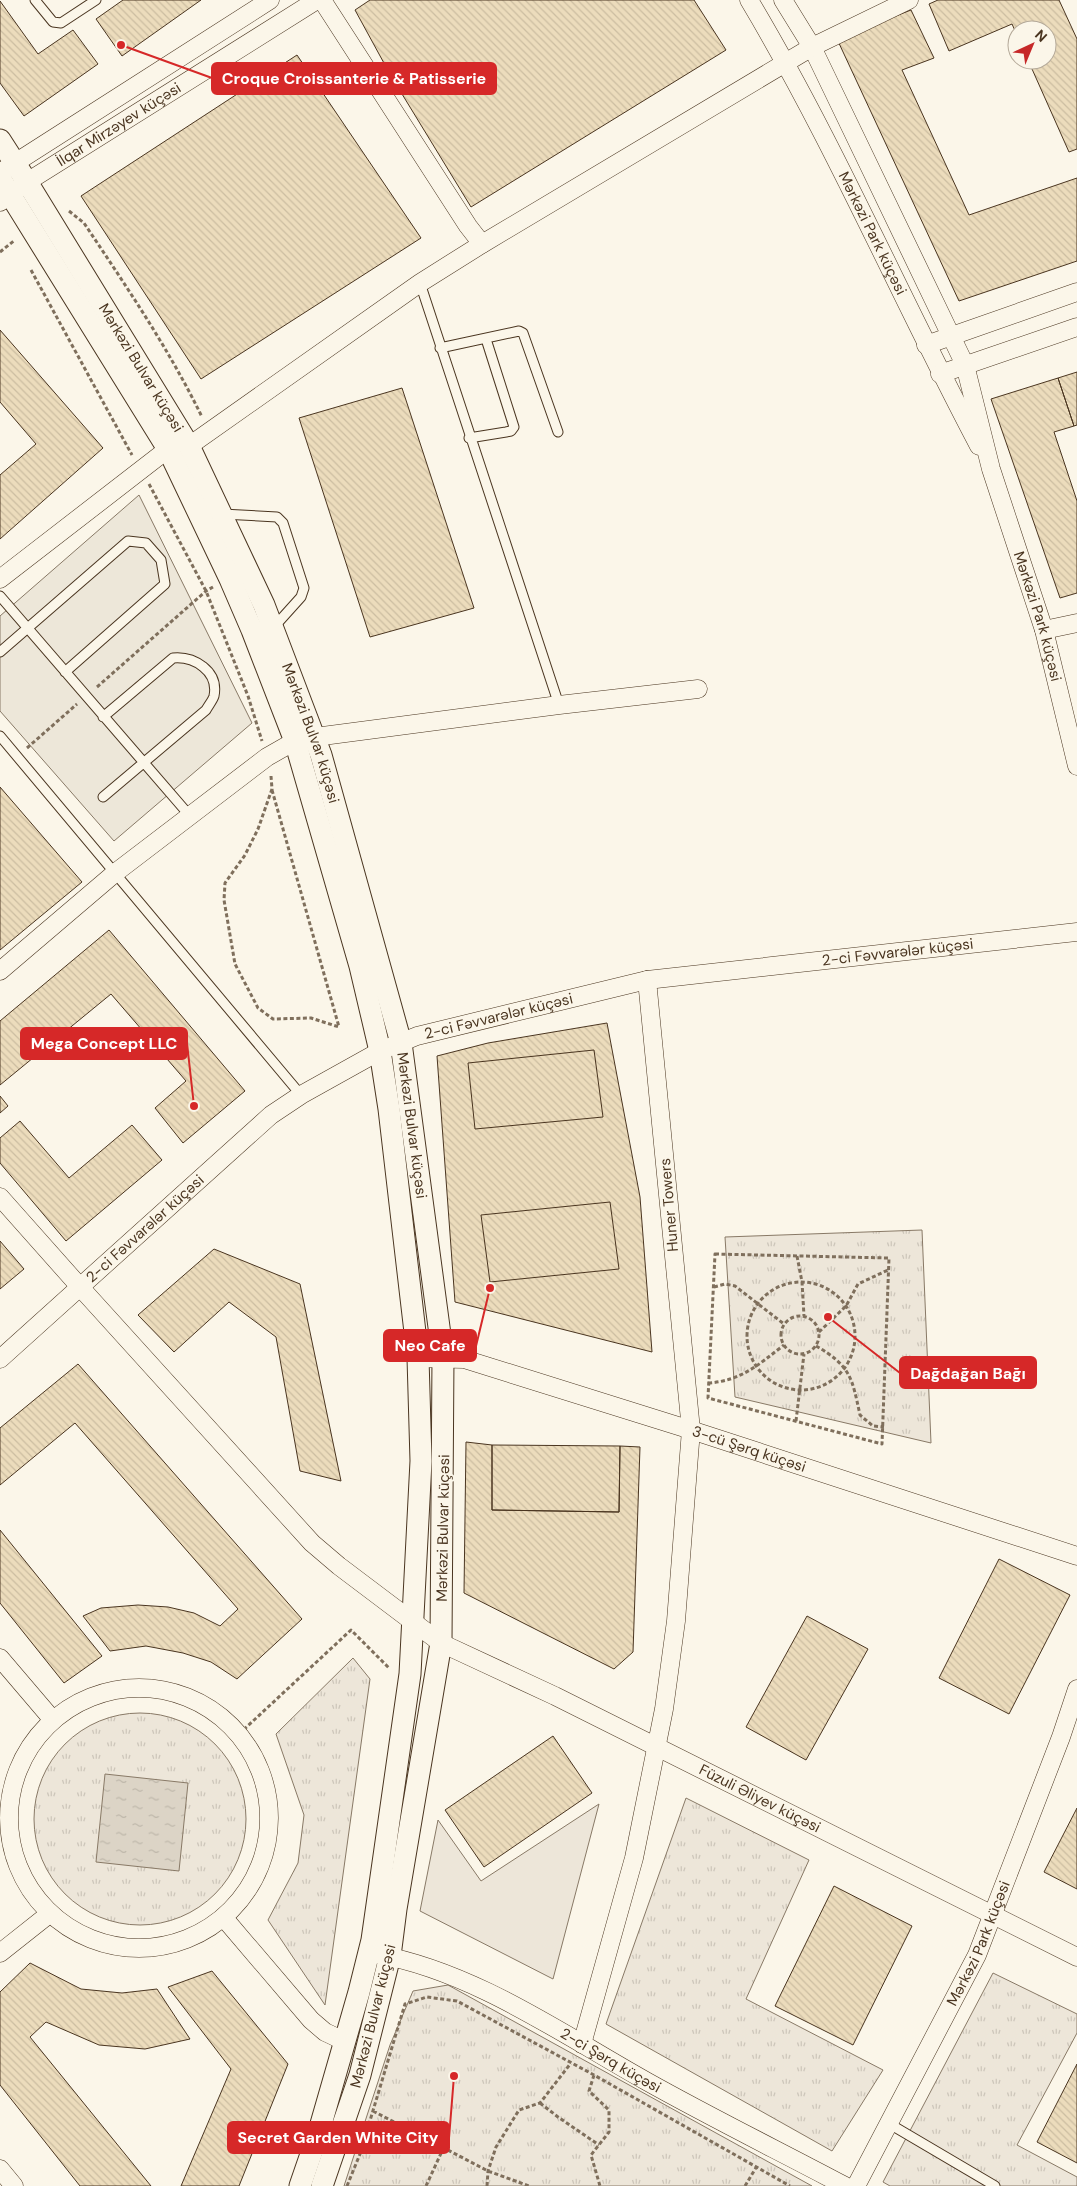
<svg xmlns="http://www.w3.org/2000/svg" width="1077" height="2186" viewBox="0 0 1077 2186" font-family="'DM Sans',sans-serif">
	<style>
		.grass { fill: #ede6d9; stroke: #887966 }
		.park { fill: url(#park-tufts); stroke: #887966 }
		.parking { fill: #ede7d9; stroke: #887966 }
		.water { fill: url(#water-ripples); stroke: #887966 }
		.building { fill: url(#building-back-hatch); stroke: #4a3520 }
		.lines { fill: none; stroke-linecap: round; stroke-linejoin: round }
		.service-casing { stroke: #4a3520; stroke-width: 11 }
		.minor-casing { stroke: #4a3520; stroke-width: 19 }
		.tertiary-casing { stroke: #4a3520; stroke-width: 23 }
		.path { stroke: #7f6f5c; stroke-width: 3; stroke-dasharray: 4 2.5; stroke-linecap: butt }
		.service { stroke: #fbf6e9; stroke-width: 9 }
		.minor { stroke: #fbf6e9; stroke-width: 18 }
		.tertiary { stroke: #fbf6e9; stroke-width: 21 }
		.labels { text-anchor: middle; stroke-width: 4; stroke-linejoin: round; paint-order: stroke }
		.street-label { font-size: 15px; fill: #4a3520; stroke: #fbf6e9 }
		.leader { fill: none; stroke: #d62828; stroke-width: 2 }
		.callout-dot { fill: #d62828; stroke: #fbf6e9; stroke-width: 2 }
		.callout { fill: #d62828; stroke: #d62828; stroke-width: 2 }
		.callout-label { font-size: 16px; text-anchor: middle; font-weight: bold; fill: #fff }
	</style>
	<defs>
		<pattern id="park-tufts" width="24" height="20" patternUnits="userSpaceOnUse" patternTransform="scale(1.25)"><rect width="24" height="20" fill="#ede6d9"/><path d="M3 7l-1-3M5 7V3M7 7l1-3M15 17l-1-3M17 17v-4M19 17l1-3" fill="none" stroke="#cdc6ba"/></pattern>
		<pattern id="water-ripples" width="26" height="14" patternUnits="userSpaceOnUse" patternTransform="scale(1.25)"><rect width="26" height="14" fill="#dcd4c6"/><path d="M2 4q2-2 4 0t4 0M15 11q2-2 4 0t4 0" fill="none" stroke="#beb7aa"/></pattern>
		<pattern id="building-back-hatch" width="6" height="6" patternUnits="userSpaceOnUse" patternTransform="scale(1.25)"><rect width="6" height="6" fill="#ecdcbc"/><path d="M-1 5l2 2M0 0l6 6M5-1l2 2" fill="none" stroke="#ccbda1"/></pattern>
	</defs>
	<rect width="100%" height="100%" fill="#fbf6e9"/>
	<path class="grass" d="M599 1804 553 1979 420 1911 438 1820 481 1881Z"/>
	<path class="park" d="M922 1230 931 1443 735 1397 725 1237Z
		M353 1658 370 1679 325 2005 268 1920 298 1863 304 1815 276 1734Z
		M34 1819a106 106 0 1 1 212 0a106 106 0 1 1-212 0Z
		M686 1798 809 1860 746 1999 883 2070 832 2151 606 2024Z
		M993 1973 1077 2014V2033L1017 2145 1077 2177V2186H890L883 2182Z
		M448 1985 812 2186H344L390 2045 413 1991Z"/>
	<path class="parking" d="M139 495 252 723 114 841 0 711V616Z"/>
	<path class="water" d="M105 1774 188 1783 179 1871 96 1862Z"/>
	<path class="building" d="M123 0H201L122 56 96 19Z
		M370 0H694L726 50 471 207 391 76 355 10Z
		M938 0H1059L1077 39V149L1069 152 1028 60H1047V30H1017V35L1012 24 949 51 929 4Z
		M0 1 38 54 73 30 98 64 24 116 0 83Z
		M911 10 934 58 902 70 969 215 1077 178V261L959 301 837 39Z
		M297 55 421 238 201 379 81 196Z
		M0 330 103 448 0 539V475L36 444 0 402Z
		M1077 372V425L1074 426 1058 378Z
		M1058 378 1074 426 1054 432 1077 501V593L1060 598 991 399Z
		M402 388 474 608 370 637 299 418Z
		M0 787 82 882 0 950Z
		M109 930 245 1091 183 1143 155 1108 186 1081 111 994 0 1085V1021Z
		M607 1023 640 1197 652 1352 455 1302 437 1056 488 1043Z
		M594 1050 603 1117 475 1129 468 1063Z
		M0 1096 8 1106 0 1113Z
		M20 1121 69 1178 132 1125 162 1160 66 1241 0 1163V1138Z
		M610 1202 619 1269 490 1282 481 1215Z
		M0 1241 24 1269 0 1289Z
		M214 1249 300 1284 341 1481 300 1471 276 1337 229 1302 174 1352 138 1315Z
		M78 1364 302 1619 237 1679 211 1662 183 1653 146 1646 110 1651 83 1616 101 1608 138 1605 168 1607 194 1613 220 1626 238 1609 75 1423 0 1485V1428Z
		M466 1442 492 1445V1510L619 1512 620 1446 640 1447 633 1652 614 1669 464 1593Z
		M492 1445 620 1446 619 1512 492 1510Z
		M0 1530 102 1656 64 1683 0 1603Z
		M999 1559 1070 1595 1009 1714 939 1678Z
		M807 1616 868 1649 806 1760 746 1727Z
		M553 1736 592 1793 484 1867 445 1810Z
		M1077 1808V1889L1044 1872Z
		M834 1886 912 1926 853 2045 775 2006Z
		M30 1963 81 1989 122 1993 157 1989 190 2039 145 2049 99 2045 46 2022 30 2037 151 2186H80L0 2085V1992Z
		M212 1971 288 2064 239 2186H181L231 2069 168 1987Z
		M1077 2064V2163L1037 2142Z"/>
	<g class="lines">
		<defs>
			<path id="service" d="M35 0 53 22 61 23 96 0
				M420 283 559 705
				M440 348 519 331 523 333 558 432
				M469 438 506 432 511 431 514 427 486 339
				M222 514 277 517 283 523 304 588 301 597 274 627
				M0 596 190 816
				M0 652 128 541 146 543 161 560 165 584 65 672
				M0 736 301 1095
				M103 797 206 710C208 706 213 700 214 696 219 671 194 656 173 658L103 717
				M888 2123 995 2186"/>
			<g id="minor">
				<path d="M322 0 468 226 482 244"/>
				<path id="s1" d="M749 0C835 144 901 299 979 446"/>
				<path id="s2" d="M783 0 812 47 965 365 991 469 1044 630 1077 766"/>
				<path d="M4 170 270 0"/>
				<path id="s3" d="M0 202 27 182 317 0"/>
				<path d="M926 345 1077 292"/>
				<path d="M940 374 1077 327"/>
				<path d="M189 446 420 283 482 244 812 47 909 0"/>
				<path d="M0 579 168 449"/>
				<path d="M1044 630 1077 623"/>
				<path d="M315 737 559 705 698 689"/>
				<path d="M0 971 115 873 267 757 295 741"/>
				<path id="s4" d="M0 1197 80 1287 312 1543 339 1566 441 1643 555 1696 1077 1957"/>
				<path id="s5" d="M418 1358 464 1359 691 1430 1077 1556"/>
				<path id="s6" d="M0 1359 271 1115 301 1095 380 1051 417 1036 647 980 1077 932"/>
				<path d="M0 1658 52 1719"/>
				<circle cx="139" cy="1818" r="130"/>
				<path d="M224 1918 311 2020 325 2032 344 2041"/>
				<path d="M0 1953 48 1915"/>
				<path id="s7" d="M376 1954C473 1971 562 2034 646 2081 712 2118 779 2151 845 2186"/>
				<path d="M582 2044 634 1858 664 1709 676 1621 691 1430 647 980"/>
				<path d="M0 2169 14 2186"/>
				<path id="s8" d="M856 2186 977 1955 1061 1737 1077 1689"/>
			</g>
			<g id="tertiary">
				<path id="s9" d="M0 140 27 182 189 446 264 605 321 755 401 1043 443 1357 441 1643 396 1909 390 1956 360 2075 322 2186"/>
				<path d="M0 178 168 449 230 579 252 630 295 741 360 966 380 1051 389 1109 418 1358 421 1461 410 1674 372 1940 359 1992 319 2131 300 2186"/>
			</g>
		</defs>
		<use href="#service" class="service-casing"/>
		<use href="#minor" class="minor-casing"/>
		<use href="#tertiary" class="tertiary-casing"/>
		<path class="path" d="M69 211 84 223C126 286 169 349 202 417
			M0 252 15 240
			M31 270 132 455
			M149 484 206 591 248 696 262 741
			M97 687 206 591 213 587
			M27 748 77 704
			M271 776 272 789 258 829 245 855 225 883 224 900 235 964 258 1008 273 1019 311 1018 339 1027
			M272 790 339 1027
			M715 1254 889 1258 882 1444 708 1398Z
			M797 1256 802 1282 804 1316
			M747 1336a54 54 0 1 1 108 0a54 54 0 1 1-108 0Z
			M714 1287 725 1284 735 1286 784 1324
			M781 1335a19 19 0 1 1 38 0a19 19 0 1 1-38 0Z
			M819 1332 846 1306 858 1284 888 1270
			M816 1346C851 1366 852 1378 860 1415L873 1426 884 1427
			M708 1383C741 1381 758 1365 784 1345
			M796 1421 804 1354
			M239 1734 351 1630 390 1669
			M594 2075 589 2091 609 2110V2132L591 2155 600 2186
			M540 2103 558 2117 599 2145
			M373 2111 488 2171 529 2186
			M347 2186 360 2154 405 2004 427 1997 457 2001 594 2075 790 2186
			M426 2186 443 2149
			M487 2186 488 2171 496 2147 519 2110 540 2103 571 2063
			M745 2186 757 2166"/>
		<use href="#service" class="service"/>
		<use href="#minor" class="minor"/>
		<use href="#tertiary" class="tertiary"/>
	</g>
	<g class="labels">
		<g class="street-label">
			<text dy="5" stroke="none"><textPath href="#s3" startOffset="142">İlqar Mirzəyev küçəsi</textPath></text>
			<text dy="5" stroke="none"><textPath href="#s1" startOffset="264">Mərkəzi Park küçəsi</textPath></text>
			<text dy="5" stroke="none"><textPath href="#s9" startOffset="268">Mərkəzi Bulvar küçəsi</textPath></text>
			<text dy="5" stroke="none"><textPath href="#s2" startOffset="670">Mərkəzi Park küçəsi</textPath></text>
			<text dy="5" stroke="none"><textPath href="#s9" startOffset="672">Mərkəzi Bulvar küçəsi</textPath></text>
			<text dy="5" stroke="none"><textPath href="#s6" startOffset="1020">2-ci Fəvvarələr küçəsi</textPath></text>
			<text dy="5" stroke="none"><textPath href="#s6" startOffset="615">2-ci Fəvvarələr küçəsi</textPath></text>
			<text dy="5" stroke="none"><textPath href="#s9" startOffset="1078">Mərkəzi Bulvar küçəsi</textPath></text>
			<text transform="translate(669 1205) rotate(-95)" y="5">Huner Towers</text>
			<text dy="5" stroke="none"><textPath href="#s6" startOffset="195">2-ci Fəvvarələr küçəsi</textPath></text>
			<text dy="5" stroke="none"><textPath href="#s5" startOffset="345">3-cü Şərq küçəsi</textPath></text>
			<text transform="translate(443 1528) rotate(-89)" y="5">Mərkəzi Bulvar küçəsi</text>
			<text dy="5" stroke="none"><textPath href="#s4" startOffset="984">Füzuli Əliyev küçəsi</textPath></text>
			<text dy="5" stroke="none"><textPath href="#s8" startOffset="272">Mərkəzi Park küçəsi</textPath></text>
			<text transform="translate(373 2016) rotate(-76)" y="5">Mərkəzi Bulvar küçəsi</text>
			<text dy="5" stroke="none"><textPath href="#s7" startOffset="259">2-ci Şərq küçəsi</textPath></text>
		</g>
	</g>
	<path class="leader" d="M121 45L212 78M194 1106L187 1043M490 1288L476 1346M828 1317L900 1373M454 2076L449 2138"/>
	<g class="callout-dot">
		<circle cx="121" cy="45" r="5"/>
		<circle cx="194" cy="1106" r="5"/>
		<circle cx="490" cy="1288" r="5"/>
		<circle cx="828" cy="1317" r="5"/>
		<circle cx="454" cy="2076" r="5"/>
	</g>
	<g class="callout">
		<rect x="212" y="63" width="284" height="31" rx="5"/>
		<rect x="21" y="1028" width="166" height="31" rx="5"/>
		<rect x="384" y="1330" width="92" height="31" rx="5"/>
		<rect x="900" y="1357" width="136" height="31" rx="5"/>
		<rect x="228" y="2122" width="221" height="31" rx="5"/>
	</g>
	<g class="callout-label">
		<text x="354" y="84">Croque Croissanterie &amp; Patisserie</text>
		<text x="104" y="1049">Mega Concept LLC</text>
		<text x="430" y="1351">Neo Cafe</text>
		<text x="968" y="1379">Dağdağan Bağı</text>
		<text x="338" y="2143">Secret Garden White City</text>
	</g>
	<g transform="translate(1032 45) rotate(44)"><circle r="24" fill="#fbf6e9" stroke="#b4a999"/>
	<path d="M0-4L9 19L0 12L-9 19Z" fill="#c62828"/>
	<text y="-8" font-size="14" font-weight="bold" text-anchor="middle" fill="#4a3520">N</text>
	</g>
</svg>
